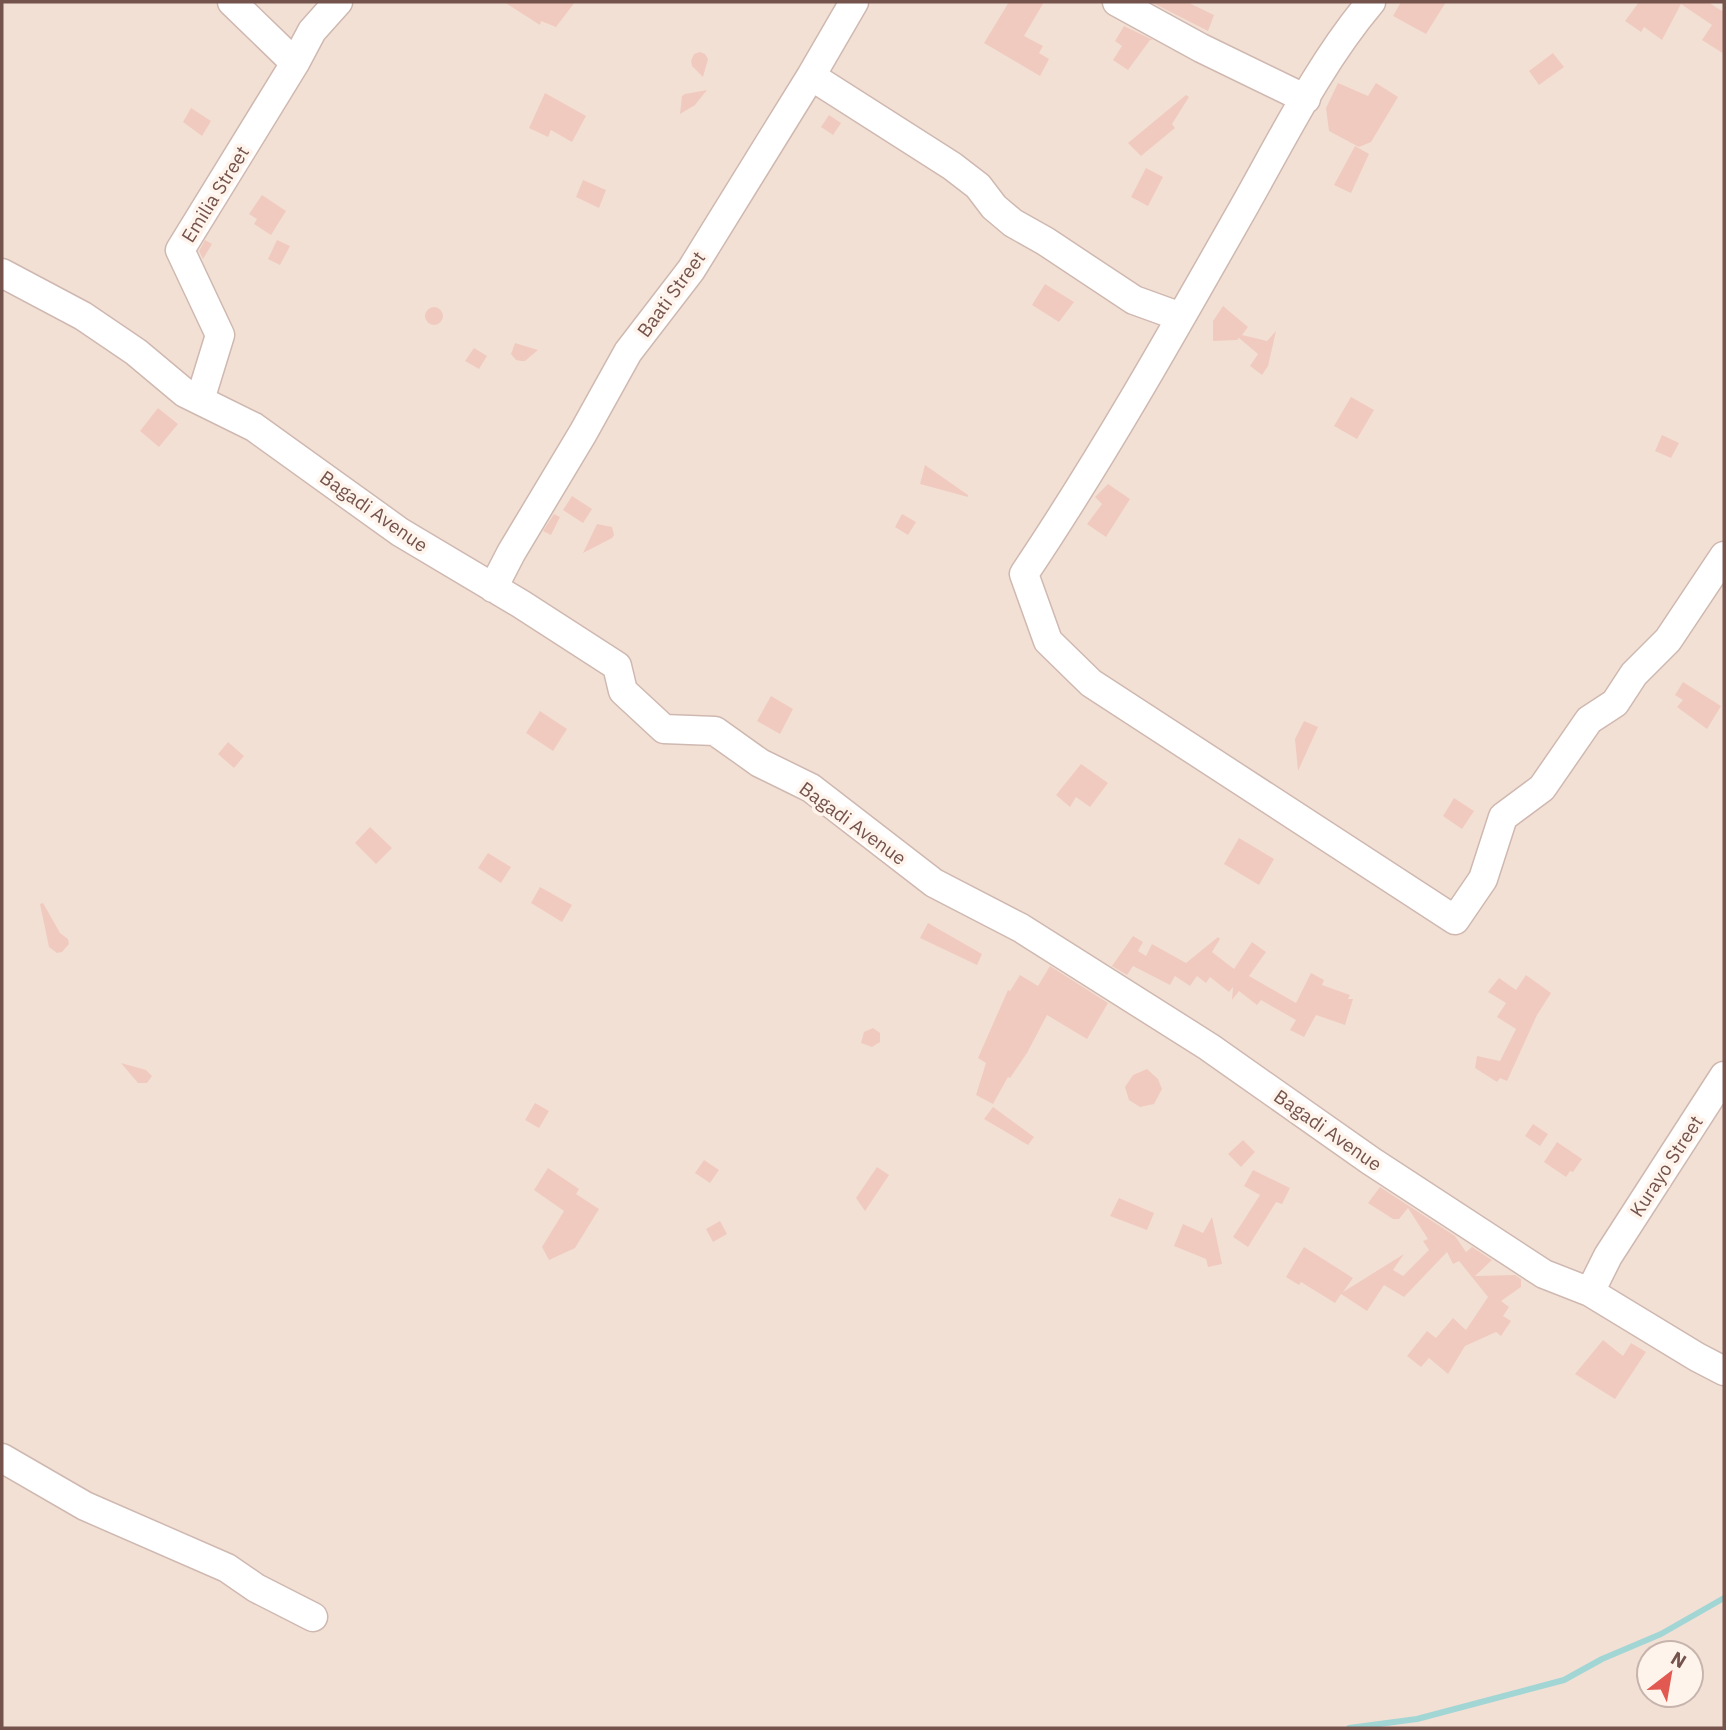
<svg xmlns="http://www.w3.org/2000/svg" width="1726" height="1730" viewBox="0 0 1726 1730" font-family="'IBM Plex Sans',sans-serif">
	<style>
		.residential { fill: #f3e0d5; fill-rule: evenodd }
		.lines { fill: none; stroke-linecap: round; stroke-linejoin: round }
		.stream { stroke: #a2d6d5; stroke-width: 6 }
		.building { fill: #f0cabf }
		.minor-casing { stroke: #cfb8b0; stroke-width: 31 }
		.minor { stroke: #fff; stroke-width: 28 }
		.labels { text-anchor: middle; stroke-width: 7; stroke-linejoin: round; paint-order: stroke }
		.street-label { font-size: 19px; fill: #74534c; stroke: #fef4ec }
	</style>
	<rect width="100%" height="100%" fill="#fbf0e6"/>
	<path class="residential" d="M2 2H1724V1728H2ZM1649 1653H1691V1695H1649Z"/>
	<g class="lines">
		<path class="stream" d="M1349 1728 1417 1719 1564 1680 1602 1659 1661 1634 1724 1598"/>
	</g>
	<path class="building" d="M504 2H575L556 27 541 21 540 25Z
		M1009 2H1044L1024 36 1043 46 1039 53 1049 59 1040 76 984 43Z
		M1151 2H1187L1214 15 1208 31Z
		M1401 2H1446L1426 34 1393 16Z
		M1639 2H1708L1722 11 1724 7V54L1702 40 1712 25 1681 4 1662 40 1644 27 1641 32 1625 21Z
		M1124 26 1153 40H1150L1128 70 1113 60 1122 46 1115 41Z
		M700 52 705 54 708 59 703 77 692 66 691 61 694 54Z
		M1553 53 1564 67 1539 85 1529 71Z
		M1338 83 1368 96 1376 83 1398 97 1371 142 1359 147 1329 131 1326 108Z
		M707 90 695 105 680 114 682 96 685 94Z
		M545 93 586 116 572 142 551 130 548 137 529 128Z
		M1186 95 1189 97 1172 124 1175 128 1141 156 1128 143Z
		M191 108 211 121 202 136 183 122Z
		M829 115 841 123 833 135 821 127Z
		M1355 146 1369 154 1351 193 1334 185Z
		M1146 168 1163 177 1148 206 1131 197Z
		M583 180 606 190 599 208 576 197Z
		M262 195 286 211 271 235 254 224 257 219 249 214Z
		M205 240 212 244 203 259 199 251Z
		M277 240 290 246 280 265 268 259Z
		M1045 284 1074 302 1059 322 1032 305Z
		M1223 306 1248 327 1242 335 1267 341 1276 331 1268 366 1262 375 1250 366 1258 354 1239 338 1237 340 1213 341V321Z
		M425 316a9 9 0 1 1 18 0a9 9 0 1 1-18 0Z
		M515 343 538 350 525 361H521L516 360 511 354Z
		M474 348 487 356 479 369 465 361Z
		M1351 397 1374 410 1357 439 1334 426Z
		M158 408 178 424 159 447 140 431Z
		M1662 435 1679 443 1671 458 1655 451Z
		M925 465 968 495V497L920 484Z
		M1108 484 1130 499 1106 537 1087 524 1102 504 1095 497Z
		M572 496 592 509 583 523 563 510Z
		M554 514 560 517 551 535 543 531Z
		M902 514 916 522 908 535 895 527Z
		M597 524 612 527 614 535 612 538 583 553Z
		M1683 682 1721 706 1707 729 1677 707 1683 700 1675 695Z
		M771 696 793 709 780 734 757 721Z
		M540 711 567 729 553 751 526 733Z
		M1304 721 1318 727 1298 771 1295 739Z
		M228 742 244 756 234 768 218 754Z
		M1081 764 1108 783 1090 807 1076 797 1070 807 1056 795Z
		M1454 798 1474 811 1462 829 1443 816Z
		M370 827 392 848 376 864 355 843Z
		M1239 838 1274 859 1259 885 1224 864Z
		M488 853 511 867 501 883 478 868Z
		M540 887 572 905 562 922 531 903Z
		M43 903 60 933 68 939 69 944 62 952 57 953 49 947 40 904Z
		M928 923 982 954 977 965 920 938Z
		M1133 936 1143 942 1138 951 1146 956 1152 944 1186 963 1218 937 1220 939 1212 952 1234 969 1252 942 1266 952 1249 976 1296 1003 1311 973 1324 980 1322 985 1350 995 1348 999H1353L1345 1025 1316 1015 1304 1037 1290 1030 1296 1020 1261 1000 1257 1005 1239 991 1232 1000 1233 987 1229 992 1210 977 1206 983 1197 976 1190 986 1175 976 1170 985 1133 966 1127 975 1112 966Z
		M1050 966 1108 1003 1087 1039 1047 1015 1027 1053 1010 1078 1008 1077 993 1104 976 1095 986 1063 978 1058 1008 990 1010 991 1020 975 1038 986Z
		M1526 975 1551 993 1537 1015 1507 1081 1500 1078 1497 1082 1475 1068 1477 1056 1500 1061 1516 1029 1497 1017 1506 1003 1488 992 1499 978 1516 990Z
		M873 1028 880 1033V1042L872 1047 861 1043 864 1032Z
		M121 1063 146 1070 152 1076 147 1083H138Z
		M1147 1069 1158 1079 1162 1089 1154 1104 1140 1107 1129 1100 1125 1087 1133 1075Z
		M535 1103 549 1111 539 1128 525 1120Z
		M993 1107 1034 1137 1028 1145 984 1119Z
		M1533 1124 1548 1134 1540 1146 1525 1136Z
		M1243 1140 1255 1152 1241 1167 1228 1154Z
		M1557 1142 1582 1159 1573 1172 1570 1171 1566 1177 1544 1162Z
		M704 1160 719 1170 710 1183 695 1173Z
		M877 1167 889 1175 865 1211 856 1198Z
		M548 1168 579 1189 576 1194 599 1209 575 1248 549 1260 542 1247 564 1211 534 1190Z
		M1253 1170 1290 1188 1282 1204 1276 1202 1248 1247 1233 1237 1260 1195 1244 1186Z
		M1380 1187 1455 1236 1466 1252 1472 1247 1492 1260 1475 1276 1515 1275 1521 1279V1287L1501 1301 1509 1307 1503 1316 1511 1321 1501 1336 1496 1332 1465 1346 1448 1374 1429 1358 1421 1367 1407 1356 1427 1331 1436 1338 1453 1318 1466 1330 1488 1297 1459 1261 1453 1264 1447 1252 1404 1297 1384 1285 1367 1311 1341 1294 1335 1303 1301 1282 1299 1285 1286 1277 1304 1247 1353 1278 1343 1292 1404 1254 1393 1270 1403 1276 1429 1250 1423 1241 1428 1239 1408 1208 1399 1219H1393L1368 1203Z
		M1119 1198 1154 1213 1147 1230 1110 1216Z
		M1212 1217 1222 1264 1208 1267 1206 1259 1174 1246 1183 1224 1203 1233Z
		M720 1221 727 1234 713 1242 706 1229Z
		M1603 1340 1623 1356 1631 1343 1646 1352 1615 1399 1575 1374Z"/>
	<g class="lines">
		<defs>
			<path id="minor" d="M232 2 295 63
				M1117 2 1201 48 1306 99
				M1371 2C1317 66 1279 146 1237 219 1169 339 1101 459 1024 574L1048 641 1091 683 1455 920 1483 879 1503 817 1542 788 1589 720 1615 703 1634 674 1668 640 1724 556
				M811 76 952 166 978 186 994 207 1013 223 1045 241 1134 300 1181 317
				M2 273 83 316 136 352 185 393 254 427 400 532 521 604 617 666 623 691 664 729 715 731 760 763 811 788 934 883 1021 928 1209 1047 1371 1161 1544 1274 1590 1292 1697 1357 1724 1371
				M200 400 220 335 180 250 295 63 312 31 338 2
				M493 588 511 553 583 433 628 352 691 270 811 76 854 2
				M1590 1292 1608 1256 1724 1076
				M2 1458 85 1506 227 1568 256 1588 313 1617"/>
		</defs>
		<use href="#minor" class="minor-casing"/>
		<use href="#minor" class="minor"/>
	</g>
	<g class="labels">
		<g class="street-label">
			<text transform="translate(215 194) rotate(-58)" y="7">Emilia Street</text>
			<text transform="translate(671 294) rotate(-54)" y="7">Baati Street</text>
			<text transform="translate(374 511) rotate(35)" y="7">Bagadi Avenue</text>
			<text transform="translate(853 823) rotate(36)" y="7">Bagadi Avenue</text>
			<text transform="translate(1328 1130) rotate(35)" y="7">Bagadi Avenue</text>
			<text transform="translate(1666 1166) rotate(-57)" y="7">Kurayo Street</text>
		</g>
	</g>
	<rect width="1726" height="1730" fill="none" stroke="#74534c" stroke-width="7"/>
	<g transform="translate(1670 1674) rotate(31)"><circle r="33" fill="#fef4ec" stroke="#c7b4ac" stroke-width="2"/>
	<path d="M0-5L12 26L0 18L-12 26Z" fill="#e15950"/>
	<text y="-10" font-size="19" font-weight="bold" text-anchor="middle" fill="#74534c">N</text>
	</g>
</svg>
